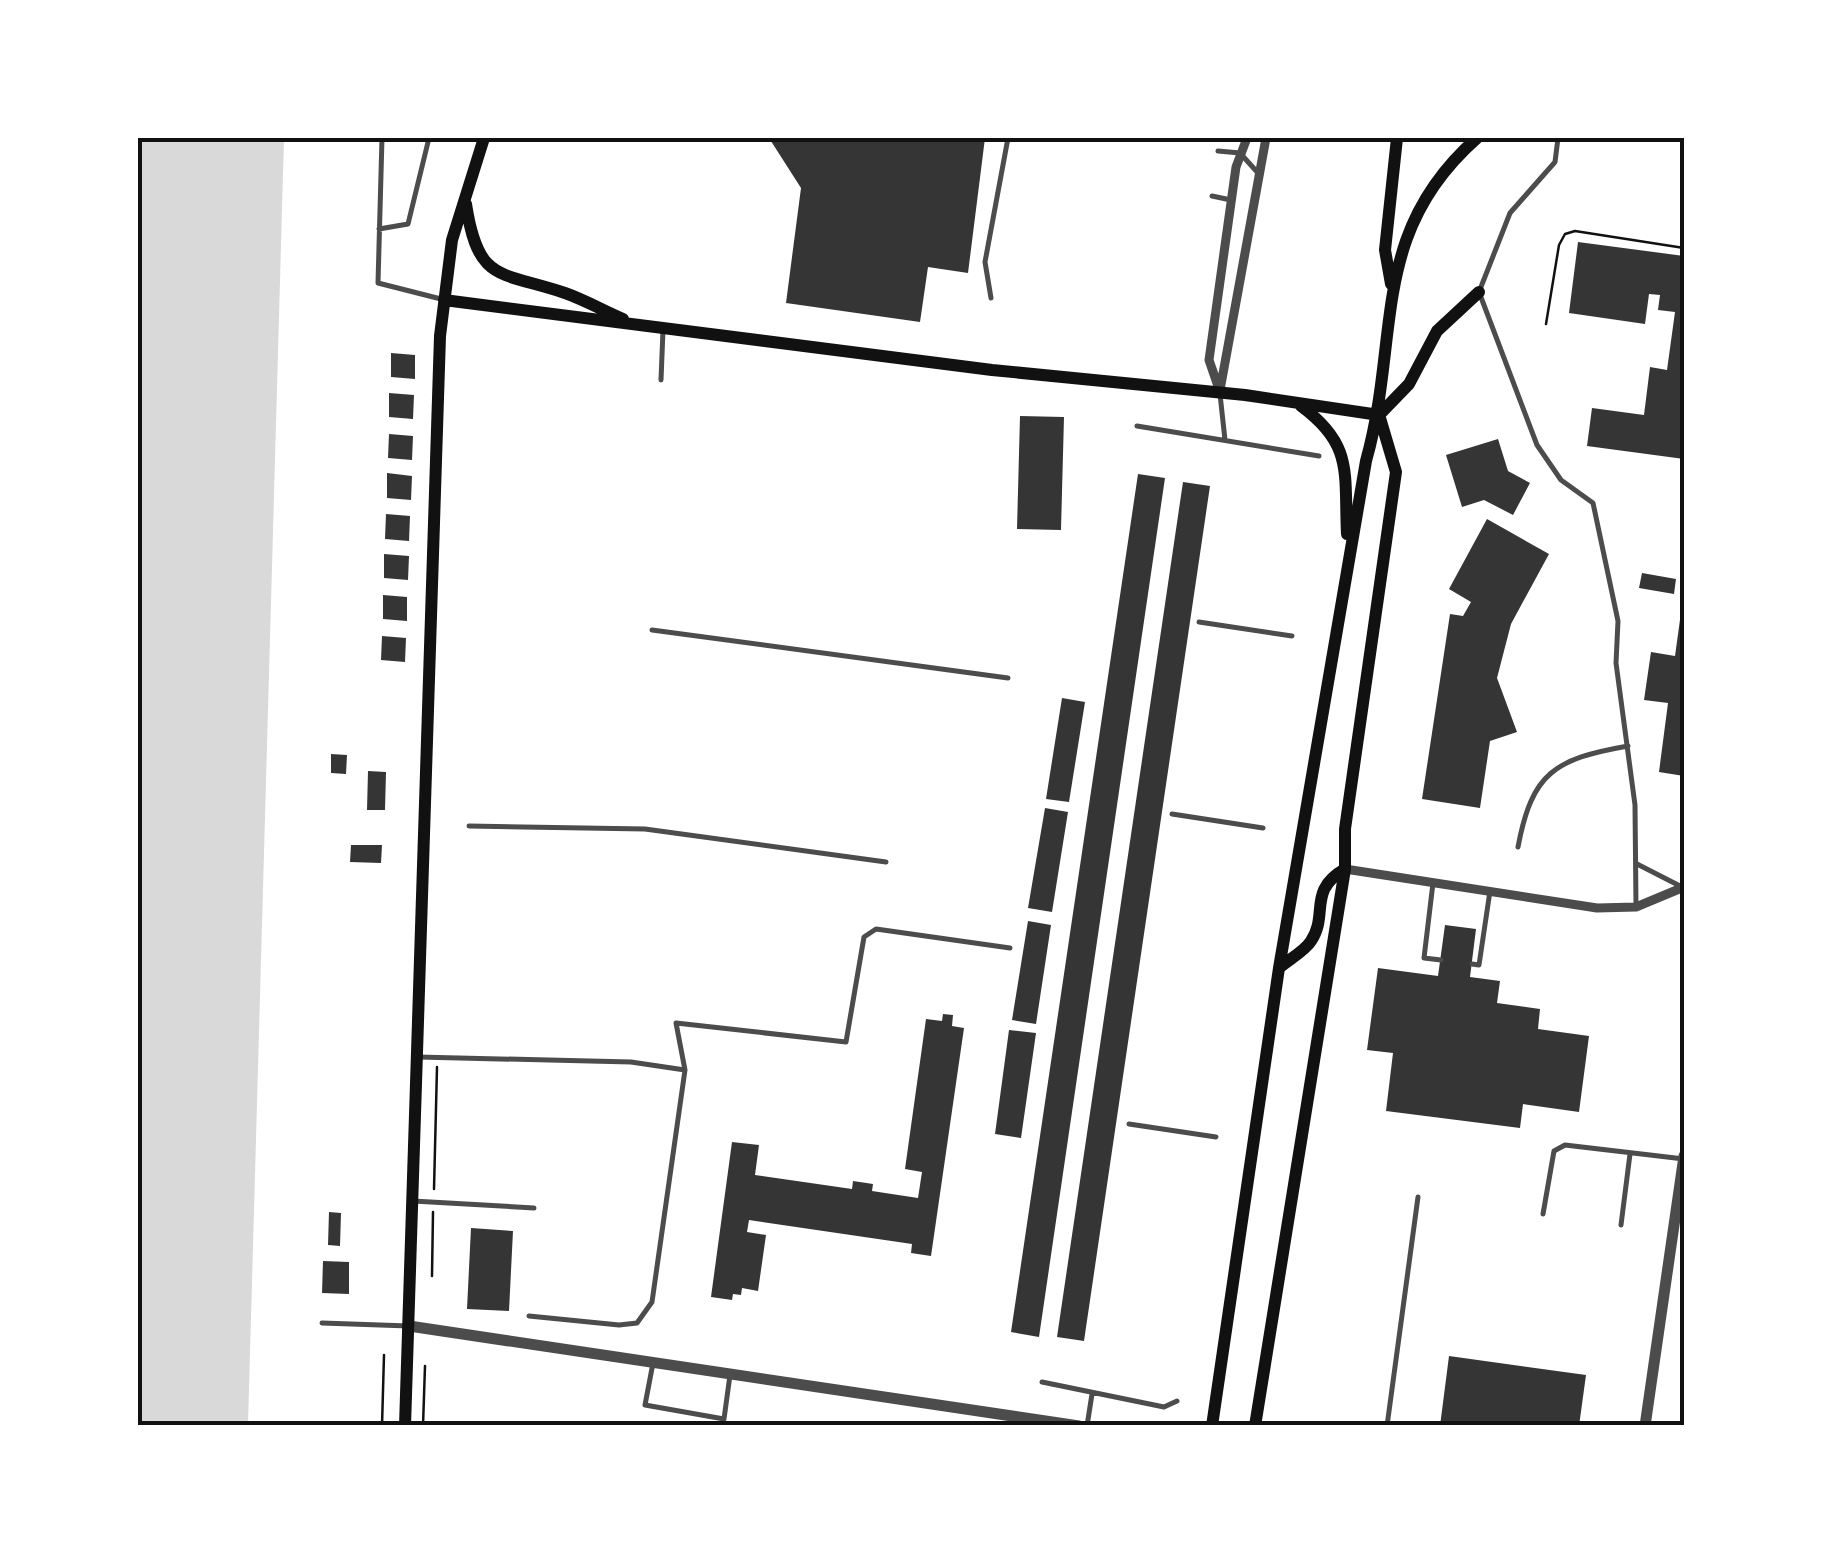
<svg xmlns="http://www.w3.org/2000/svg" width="1822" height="1563" viewBox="0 0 1822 1563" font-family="Montserrat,sans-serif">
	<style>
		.water { fill: #d9d9d9 }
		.building { fill: #353535 }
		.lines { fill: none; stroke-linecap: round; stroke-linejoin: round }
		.path { stroke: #111; stroke-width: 2.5 }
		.service { stroke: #4c4c4c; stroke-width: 5 }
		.minor { stroke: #4c4c4c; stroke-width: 9 }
		.tertiary { stroke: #4c4c4c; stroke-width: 11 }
		.secondary { stroke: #111; stroke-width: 12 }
		.neatline { fill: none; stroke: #111; stroke-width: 4 }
	</style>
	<rect width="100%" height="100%" fill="#fff"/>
	<path class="water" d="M138 138H284L248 1425H138Z"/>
	<path class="building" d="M769 138H985L968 273 928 267 920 322 786 303 801 188Z
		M1578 242 1684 256V459L1587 446 1592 408 1644 415 1650 367 1667 370 1675 312 1658 310 1660 295 1649 294 1645 324 1569 313Z
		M391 353 415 355V379L391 377Z
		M389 393 414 395 413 419 389 417Z
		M1020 416 1064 417 1061 530 1017 529Z
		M389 434 413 436 412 460 388 458Z
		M1498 439 1508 471 1530 483 1513 515 1484 500 1462 507 1446 455Z
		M387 473 412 476 411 500 387 498Z
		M1138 474 1165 478 1039 1337 1011 1332Z
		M1183 482 1210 486 1084 1341 1057 1337Z
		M386 514 410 516 409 541 385 539Z
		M1487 519 1549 554 1511 624 1497 678 1517 732 1490 741 1480 808 1422 799 1450 614 1463 616 1471 602 1449 589Z
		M384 554 409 556 408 580 384 578Z
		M1642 573 1676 579 1674 594 1639 588Z
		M383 595 407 597V621L383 619Z
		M1682 605H1684V776L1659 772 1668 703 1644 700 1651 652 1675 656Z
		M382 636 406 638 405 662 381 660Z
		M1062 698 1085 702 1069 802 1046 799Z
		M331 754 347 755 346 774 331 773Z
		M368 771 386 772 385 810H367Z
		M1045 808 1068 812 1052 912 1028 908Z
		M351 845H382L381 863 350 862Z
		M1028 921 1051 925 1036 1024 1012 1020Z
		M1445 925 1476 929 1470 977 1500 981 1497 1003 1540 1009 1538 1029 1589 1036 1579 1112 1523 1104 1520 1128 1386 1111 1393 1053 1367 1050 1378 968 1438 976Z
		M943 1014 953 1015 952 1026 964 1028 931 1256 911 1253 912 1244 749 1220 747 1232 766 1235 758 1291 742 1288 741 1295 733 1294 732 1300 711 1297 732 1142 759 1145 755 1175 852 1189 853 1181 873 1184 872 1191 918 1198 922 1172 905 1169 926 1019 942 1021Z
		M1009 1030 1036 1033 1021 1138 995 1134Z
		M329 1212 341 1213 340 1246 328 1245Z
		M471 1228 513 1231 509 1311 467 1309Z
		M323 1261 349 1262V1294L322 1293Z
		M1449 1356 1586 1375 1579 1426H1440Z"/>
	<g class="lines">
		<path class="path" d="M1546 324 1559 245 1565 234 1575 231 1684 248
			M434 1189 437 1067
			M432 1276 433 1212
			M382 1426 384 1355
			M423 1426 425 1366"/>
		<path class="service" d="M382 138 378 283 441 299
			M1558 138 1555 162 1510 213 1479 292 1537 445 1561 480 1593 503 1618 621 1616 663 1635 805 1636 907
			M1218 151 1240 153 1258 173
			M1212 196 1231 200
			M379 229 408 224 429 138
			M991 298 985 262 1008 138
			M661 380 663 330
			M1220 394 1225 440
			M1137 426 1319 456
			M1199 622 1292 636
			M652 630 1008 678
			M1172 814 1263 828
			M469 826 645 829 886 862
			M1518 847C1532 772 1555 759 1628 746
			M1637 864 1682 887
			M1433 883 1424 958 1441 960
			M1472 964 1479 965 1490 891
			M418 1057 631 1062 685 1070
			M1129 1124 1216 1137
			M413 1201 534 1208
			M1543 1214 1554 1151 1565 1145 1684 1159
			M1621 1225 1630 1154
			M529 1316 619 1325 637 1323 652 1302 685 1070 676 1023 846 1042 864 937 876 929 1010 948
			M322 1323 409 1326
			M653 1363 645 1405 724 1419 730 1375
			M1042 1382 1164 1407 1177 1401
			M1087 1426 1092 1394
			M1387 1426 1418 1197"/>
		<path class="minor" d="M1220 390 1266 138
			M1220 392 1209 360 1236 167 1247 138
			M1345 869 1597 908 1636 907 1684 887"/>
		<path class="tertiary" d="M409 1326 1079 1426
			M1645 1426 1684 1156"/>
		<path class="secondary" d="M466 204C478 283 499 271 565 293 585 300 604 311 623 319
			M1391 284 1385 250 1397 138
			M444 300 992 370 1245 395 1379 415
			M1301 406C1354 445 1344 473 1347 534
			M1379 415 1409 384 1437 331 1479 292
			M1279 968C1288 960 1305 951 1311 941 1329 914 1307 891 1345 869
			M405 1426 440 336 452 240 484 138
			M1212 1426 1279 968 1366 461C1401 336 1368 234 1477 138
			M1255 1426 1345 869V829L1396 472 1380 418"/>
	</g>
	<rect width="1822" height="1563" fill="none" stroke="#ffffff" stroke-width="280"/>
	<rect x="140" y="140" width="1542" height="1283" class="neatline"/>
</svg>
